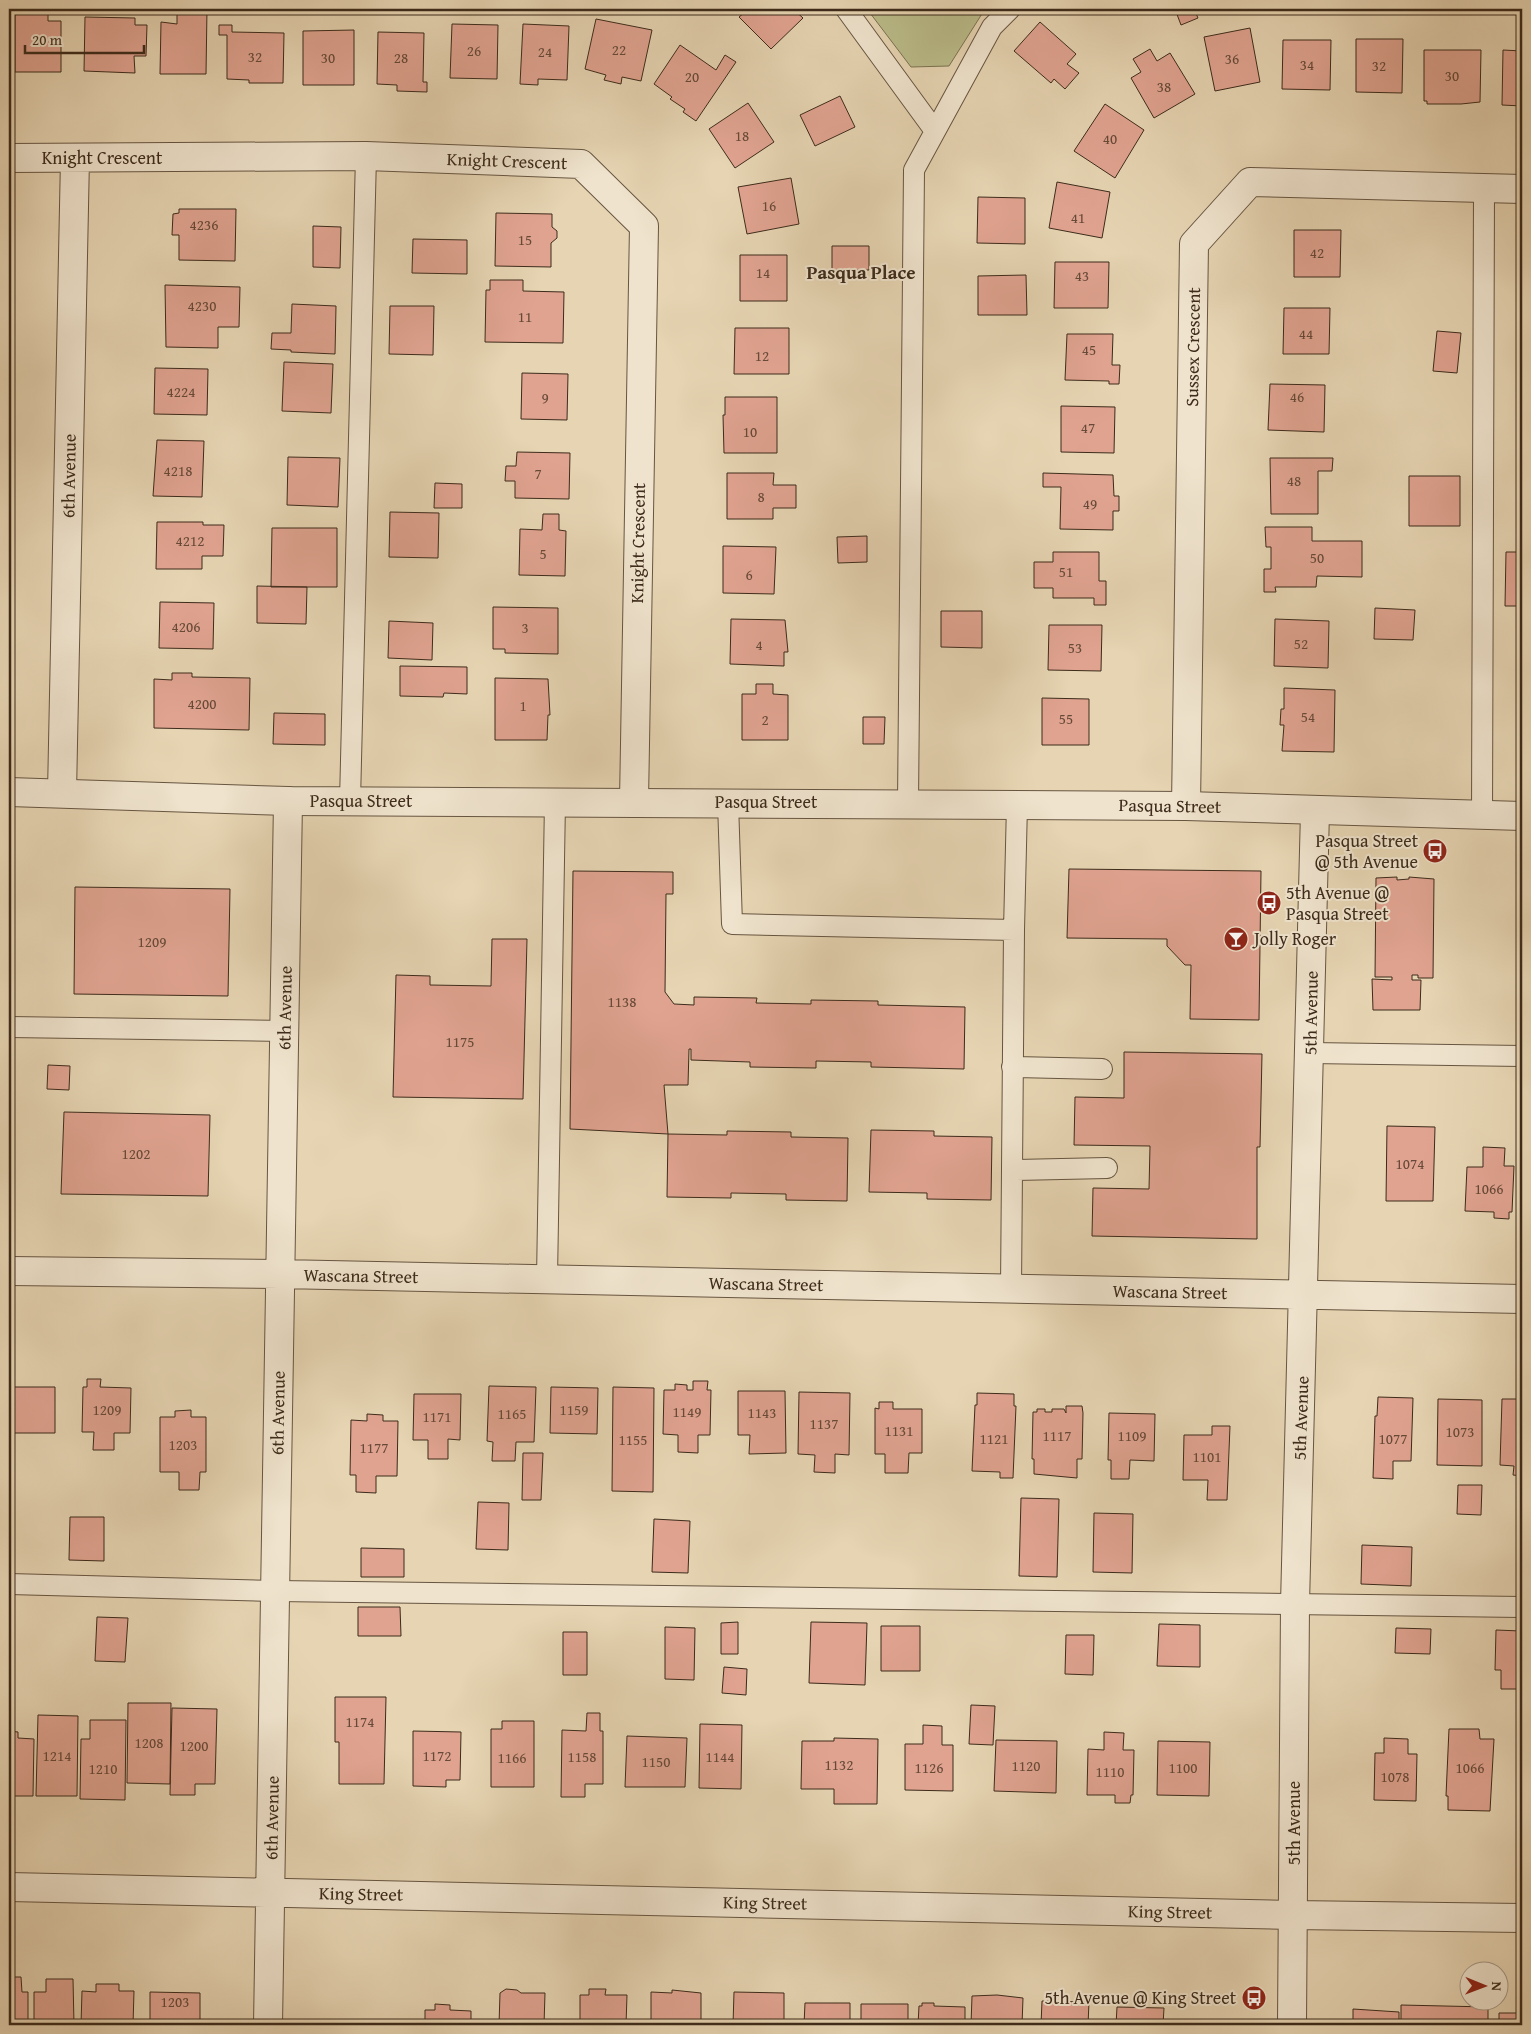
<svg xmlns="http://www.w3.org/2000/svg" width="1531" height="2034" viewBox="0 0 1531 2034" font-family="'Gentium Book Plus',serif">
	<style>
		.green { fill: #babb89; stroke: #7c7352 }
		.building { fill: #e0a390; stroke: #3d2b1b }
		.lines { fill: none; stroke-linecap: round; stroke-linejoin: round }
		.service-casing { stroke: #675541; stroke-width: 22 }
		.minor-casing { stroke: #675541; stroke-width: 30 }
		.tertiary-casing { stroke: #675541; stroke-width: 30 }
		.service { stroke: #efe3cd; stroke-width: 20 }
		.minor { stroke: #efe3cd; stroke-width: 28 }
		.tertiary { stroke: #efe3cd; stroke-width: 28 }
		.labels { text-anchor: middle; stroke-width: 4; stroke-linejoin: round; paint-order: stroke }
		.number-label { font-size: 15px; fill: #664938 }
		.street-label { font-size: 18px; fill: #3d2b1b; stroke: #efe3cd }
		.poi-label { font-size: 18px; fill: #3d2b1b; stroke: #efe3cd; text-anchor: end }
		.neighbourhood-label { font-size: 19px; font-weight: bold; fill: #3d2b1b; stroke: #efe3cd }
	</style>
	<rect width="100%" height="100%" fill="#e6d4b2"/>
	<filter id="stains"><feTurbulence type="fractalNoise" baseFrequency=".004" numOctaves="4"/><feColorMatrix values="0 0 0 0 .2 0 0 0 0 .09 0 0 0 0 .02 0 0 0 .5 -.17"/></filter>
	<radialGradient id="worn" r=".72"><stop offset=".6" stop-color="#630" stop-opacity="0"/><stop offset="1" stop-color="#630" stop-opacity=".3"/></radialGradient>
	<path class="green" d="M867 9H985L949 66 911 67Z"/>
	<path class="building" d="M177 9H207L206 74H160L161 22 177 24Z
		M749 9H793L803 18 771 49 739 17Z
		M1175 9H1194L1198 18 1181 25Z
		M1223 9H1265V11L1223 10Z
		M15 10H48V21H61V72H15Z
		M85 17 135 18V25H147L146 56H134L135 73 84 71Z
		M596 19 652 30 641 81 622 77 621 84 604 80 606 75 585 69Z
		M1040 22 1076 54 1067 64 1079 73 1065 89 1054 79 1051 83 1014 51Z
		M452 24 498 25 497 79 450 78Z
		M523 24 569 26 567 80 538 79V85L520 84Z
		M219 25H232V32L284 33 283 83H249V80L227 79V35H219Z
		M1250 28 1260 82 1215 91 1204 37Z
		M354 30V85H303V31Z
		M378 32 424 33 423 82H427V92L397 91V85L377 84Z
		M1356 39H1403L1402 93 1356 92Z
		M1283 40H1331L1330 90 1282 89Z
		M680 45 716 70 725 55 736 62 696 121 683 112 685 109 670 99 672 97 654 84Z
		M1150 49 1157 61 1170 53 1195 94 1154 118 1131 78 1141 72 1133 59Z
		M1424 50H1481L1480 102 1461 104H1427V101H1424Z
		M1503 50 1522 51V106L1502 105Z
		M840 96 855 127 815 146 800 115Z
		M748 103 774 142 735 168 709 129Z
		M1105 104 1144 130 1115 178 1074 151Z
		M791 178 799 224 747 234 738 187Z
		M1057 182 1110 192 1102 238 1049 228Z
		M978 197 1025 198V244L977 243Z
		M9 205H11L10 257H9Z
		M179 209H236L235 261 179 260V235H172L173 214 179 213Z
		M496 213 552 214V227L557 231V238L551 243V267L495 266Z
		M313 226 341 227 340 268 313 267Z
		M1294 230H1341L1340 277H1294Z
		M413 239 467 240V274L412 273Z
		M832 246H869V270H832Z
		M740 255H787V301H740Z
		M1055 262H1109L1108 308H1054Z
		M1026 275 1027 315H978V276Z
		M490 280H523V291L564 292 563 343 485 342 486 290H490Z
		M165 285 240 287 239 327H218V348L166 347Z
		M292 304 336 306 335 354 291 352V350L271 349 272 333H291Z
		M390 306H434L433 355 389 354Z
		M1284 308H1330L1329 354H1283Z
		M735 328H789V374H734Z
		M1437 331 1461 333 1457 373 1433 371Z
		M1067 334H1113L1112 365H1120L1119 384H1109V381L1065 380Z
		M284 362 333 364 331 413 282 411Z
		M155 368 208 369 207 415 154 414Z
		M522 373 568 374 567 420 521 419Z
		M1270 384 1325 385 1324 432 1268 430Z
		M725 397H777V453H724L723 415H725Z
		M1061 406 1115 407 1114 453 1061 452Z
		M157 440 204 441 202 497 153 496Z
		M517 452 570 453 569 499 515 498V481H505L506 466H516Z
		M288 457 340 458 338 507 287 505Z
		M1270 458H1333L1332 471H1318V514H1271Z
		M727 473H774L773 485H796V508H773V519H727Z
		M1043 473 1113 475 1114 496H1119V511H1113V530L1060 529 1061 487H1043Z
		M1409 476H1460V526H1409Z
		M435 483 462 484V508H434Z
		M390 512 439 513 438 558 389 557Z
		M543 514H559V530L566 531 565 576 519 575 520 529 542 530Z
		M157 522H203V525H224L223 556H202V569H156Z
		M1265 527H1312V541H1362V577L1317 576 1316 587H1275L1276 592H1264V569H1271V547H1266Z
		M272 528H337V587H271Z
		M867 536V562L838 563 837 537Z
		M723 546 776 547 774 594 723 593Z
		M1053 552H1099V581H1106V605H1094V598H1053V588H1034V562H1053Z
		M1506 552H1522V606H1505Z
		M257 586 307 587 306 624 257 623Z
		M160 602 214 603 213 649 159 648Z
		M493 607 558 608V654L505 653V649H493Z
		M1375 608 1415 610 1413 640 1374 639Z
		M941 611H982V648L941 647Z
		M731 619 785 620 788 652H784V666L730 664Z
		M1275 619 1329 621 1328 668 1274 666Z
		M389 621 433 623 432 660 388 658Z
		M1049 625H1102L1101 671 1048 670Z
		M400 666 467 667V694L444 693 443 697 400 696Z
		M172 673H192V677L250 678 249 730 154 728V679L172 680Z
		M495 678 548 679 550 715H548L547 740H495Z
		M756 684H773V694L788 695V740H742V694H756Z
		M1284 688 1335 690 1334 752 1282 751 1284 725H1280L1281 709H1284Z
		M1042 698 1089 699V745H1042Z
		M274 713 325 714V745L273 744Z
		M863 717H885L884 744H863Z
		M1069 869 1261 871 1259 1020 1190 1019 1191 965H1185L1167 946V939L1067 938Z
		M573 871 673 872V894H666L665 992 674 1004 694 1005V997L757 998 756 1003 811 1004V1000L878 1001V1005L965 1007 964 1069 871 1067V1062L816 1061V1068L750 1067V1062L691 1060V1049H689L688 1085H664L668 1134 570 1129Z
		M1397 877V880L1409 879V877L1434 879 1433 978H1418V975H1412V980H1421L1420 1010H1373L1372 979 1392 980V977H1375L1376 878Z
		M75 887 230 889 228 996 74 994Z
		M492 939H527L523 1099 393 1097 396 975 430 976V985L491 986Z
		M1124 1052 1262 1054 1260 1147H1257V1239L1092 1236 1093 1188 1149 1189 1150 1146 1074 1145 1075 1097 1124 1098Z
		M48 1065 70 1066 69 1090 47 1089Z
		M64 1112 210 1115 208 1196 61 1194Z
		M1387 1126 1435 1127 1433 1201H1386Z
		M871 1130 934 1131V1136L992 1137 991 1200 927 1199V1193L869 1192Z
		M727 1131 791 1132V1137L848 1138 847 1201 786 1200V1194L731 1193V1198L667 1197 668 1134 727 1135Z
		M1483 1147 1505 1148 1504 1166H1514L1512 1212H1509V1219L1494 1218V1212L1465 1211 1467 1167H1483Z
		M87 1379H101L100 1387 131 1388 130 1433H114V1450H93L94 1432H82L83 1387H87Z
		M693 1381H708L707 1390H711L710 1435H698V1453L678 1452V1435L663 1434 664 1390H675V1384L687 1385V1390H693Z
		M489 1386 536 1387 534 1442H516L515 1461H492L493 1442 487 1441Z
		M9 1387H55V1433H9Z
		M551 1387 598 1388 597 1434 550 1433Z
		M613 1387 654 1388 653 1492 612 1491Z
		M738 1391H785L786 1453 749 1454 750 1435H738Z
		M799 1392 850 1393 849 1455 835 1454V1473L814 1472 815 1455 798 1454Z
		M977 1393 1014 1394V1406H1016L1013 1478H1000V1472L972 1471 975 1405H977Z
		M414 1394H461L460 1440 448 1439V1459H428V1440H413Z
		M1378 1397 1413 1398 1411 1461H1393V1479L1373 1478 1375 1416H1377Z
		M1438 1399 1482 1400V1466L1437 1465Z
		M1502 1399H1522V1476L1513 1475 1514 1466 1500 1465Z
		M879 1402H893V1409H922V1453H909L908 1473H885V1454H875V1408L879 1409Z
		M1066 1406H1082L1083 1413 1082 1459H1077V1478L1034 1474V1459H1032L1033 1412H1037V1409H1045V1412H1052V1409H1064L1066 1413Z
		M191 1410V1417H206V1472H200L199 1490H179V1472H160V1417H175V1411Z
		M1109 1413 1155 1414 1154 1461 1130 1460 1129 1479H1111V1460H1108Z
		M367 1414 383 1415V1421H398L397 1476H376V1493L356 1492V1475H350L351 1420 367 1421Z
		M1212 1426H1230L1227 1500H1207L1208 1480H1183L1184 1435H1212Z
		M523 1453H543L541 1500H522Z
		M1458 1485H1482L1481 1515 1457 1514Z
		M1021 1498 1059 1499 1057 1577 1019 1576Z
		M478 1502 509 1503 508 1550 476 1549Z
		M1094 1513 1133 1514 1132 1573 1093 1572Z
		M70 1517H104V1561L69 1560Z
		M654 1519 690 1521 688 1573 652 1572Z
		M1519 1537H1522V1577H1518Z
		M1362 1545 1412 1547 1411 1586 1361 1584Z
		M361 1548 404 1549V1577H361Z
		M358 1607H400L401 1636H358Z
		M97 1617 128 1618 125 1662 95 1661Z
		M738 1622V1654H721V1623Z
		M811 1622 867 1623 865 1685 809 1683Z
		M1159 1624 1200 1625V1667L1157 1666Z
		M881 1626H920V1671H881Z
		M665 1627 695 1628 694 1680 665 1679Z
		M1396 1628 1431 1629 1430 1654 1395 1653Z
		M1496 1630 1521 1631 1519 1689H1501V1670H1495Z
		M563 1632H587V1675H563Z
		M1066 1635H1094L1093 1675 1065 1674Z
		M724 1667 747 1669 746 1695 722 1693Z
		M335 1697H386L384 1784H339V1742H335Z
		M128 1703H171L170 1784 127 1783Z
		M971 1705 995 1706 993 1745 969 1744Z
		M172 1708 217 1709 215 1784H195V1795H170Z
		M587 1713H600V1731H603V1784H585V1797H561L562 1730 586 1731Z
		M38 1715 78 1716 77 1796H36Z
		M90 1720H126L125 1800 80 1799 81 1739H90Z
		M502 1721H534V1787H491V1729H502Z
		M700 1724 742 1725 741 1789 699 1788Z
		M923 1725 942 1726V1745H953V1791L905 1790V1744H923Z
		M1449 1729H1479L1480 1739H1494L1490 1811 1448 1810V1796H1446Z
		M9 1731 18 1732V1738L34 1739 33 1796H9Z
		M413 1731 461 1732 460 1780H446V1787L413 1786Z
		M1104 1732 1124 1733 1123 1750H1134L1133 1795H1131L1130 1803H1115V1795H1087L1088 1749 1104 1750Z
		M627 1736 687 1738 685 1787H625Z
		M834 1738 878 1739 877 1804H834V1789H801L802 1741H834Z
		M1384 1738 1408 1739V1754H1417L1416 1801 1374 1800 1375 1753H1384Z
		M996 1740 1057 1741 1056 1793 994 1791Z
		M1158 1741 1210 1742 1209 1796 1157 1795Z
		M9 1977H21L22 1992H28V2025H9Z
		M46 1979H73L74 2025H34V1992H46Z
		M96 1984H119V1991H134L133 2025H81L82 1991 96 1992Z
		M506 1989 517 1990 521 1993H545L544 2025H499L500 1993Z
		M589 1989H606L605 1995H627L626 2025H580V1995H589Z
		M672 1990 701 1993V2025H651V1992L672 1993Z
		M150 1992 200 1993V2025H150Z
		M734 1992 784 1993V2025H733Z
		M997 1995 1023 1998 1022 2025H971L972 1996Z
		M1042 2001 1089 2002 1088 2025H1041Z
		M1519 2002H1522V2025H1499V2013H1519Z
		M805 2003H850V2025H804Z
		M922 2003H934V2006L965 2007V2025H918L919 2006H922Z
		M435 2004 450 2005V2010L471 2011V2025H425V2010H435Z
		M861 2004H908V2025H861Z
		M1401 2005 1488 2007V2025H1401Z
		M1117 2007 1164 2008 1163 2025H1116Z
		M1353 2009 1399 2012V2025H1353Z
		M341 2023 387 2024V2025H341Z"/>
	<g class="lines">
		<defs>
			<path id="service" d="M846 9 935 131
				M350 801 366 156
				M728 802 732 924 1014 930
				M908 803 914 170 992 27 1010 9
				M1482 816 1484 188
				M9 1027 285 1031
				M1310 1053 1522 1056
				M1012 1067 1102 1069
				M1012 1170 1107 1168
				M547 1279 555 801
				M1011 1289 1014 930 1017 804
				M9 1584 276 1591 1522 1607"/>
			<path id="minor" d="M9 158 366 156 581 164 644 226 634 801
				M62 793 75 158
				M1186 806 1194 244 1250 182 1522 189
				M9 1271 280 1274 1522 1299
				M9 1887 1293 1915 1522 1918
				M268 2025 288 801
				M1292 2025 1295 1604 1315 811"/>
			<path id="tertiary" d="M9 792 288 801 1186 806 1522 816"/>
		</defs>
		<use href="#service" class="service-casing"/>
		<use href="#minor" class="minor-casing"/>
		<use href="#tertiary" class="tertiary-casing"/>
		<use href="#service" class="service"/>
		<use href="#minor" class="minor"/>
		<use href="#tertiary" class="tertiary"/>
	</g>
	<defs>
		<symbol id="bus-disc" viewBox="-11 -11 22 22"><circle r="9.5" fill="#8f2418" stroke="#efe3cd"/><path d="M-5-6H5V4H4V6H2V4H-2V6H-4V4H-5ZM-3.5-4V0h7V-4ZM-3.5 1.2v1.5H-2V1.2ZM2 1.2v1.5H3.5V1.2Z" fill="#fff"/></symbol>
		<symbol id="bar-disc" viewBox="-11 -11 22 22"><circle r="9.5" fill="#8f2418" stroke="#efe3cd"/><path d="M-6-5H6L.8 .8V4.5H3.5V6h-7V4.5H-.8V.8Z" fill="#fff"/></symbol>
	</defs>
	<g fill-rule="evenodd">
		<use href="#bus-disc" x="1421" y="837" width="28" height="28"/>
		<use href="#bus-disc" x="1255" y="889" width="28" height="28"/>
		<use href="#bar-disc" x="1222" y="925" width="28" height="28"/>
		<use href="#bus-disc" x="1240" y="1984" width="28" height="28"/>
	</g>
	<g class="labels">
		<g class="number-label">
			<text x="619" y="55">22</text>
			<text x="474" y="56">26</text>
			<text x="545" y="57">24</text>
			<text x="255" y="62">32</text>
			<text x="328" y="63">30</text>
			<text x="401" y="63">28</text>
			<text x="1232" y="64">36</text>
			<text x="1307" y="70">34</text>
			<text x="1379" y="71">32</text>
			<text x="1452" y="81">30</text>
			<text x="692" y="82">20</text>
			<text x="1164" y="92">38</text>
			<text x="742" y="141">18</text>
			<text x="1110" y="144">40</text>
			<text x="769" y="211">16</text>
			<text x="1078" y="223">41</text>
			<text x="204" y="230">4236</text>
			<text x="525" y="245">15</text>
			<text x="1317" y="258">42</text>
			<text x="763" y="278">14</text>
			<text x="1082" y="281">43</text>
			<text x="202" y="311">4230</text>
			<text x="525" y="322">11</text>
			<text x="1306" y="339">44</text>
			<text x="1089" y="355">45</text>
			<text x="762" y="361">12</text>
			<text x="181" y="397">4224</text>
			<text x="1297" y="402">46</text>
			<text x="545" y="403">9</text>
			<text x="1088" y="433">47</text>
			<text x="750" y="437">10</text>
			<text x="178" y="476">4218</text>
			<text x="538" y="479">7</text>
			<text x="1294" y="486">48</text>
			<text x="761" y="502">8</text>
			<text x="1090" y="509">49</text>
			<text x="190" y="546">4212</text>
			<text x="543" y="559">5</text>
			<text x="1317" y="563">50</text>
			<text x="1066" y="577">51</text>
			<text x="749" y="580">6</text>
			<text x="186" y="632">4206</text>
			<text x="525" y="633">3</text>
			<text x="1301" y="649">52</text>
			<text x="759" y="650">4</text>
			<text x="1075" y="653">53</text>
			<text x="202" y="709">4200</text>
			<text x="523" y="711">1</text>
			<text x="1308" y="722">54</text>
			<text x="1066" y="724">55</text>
			<text x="765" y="725">2</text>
			<text x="152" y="947">1209</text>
			<text x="622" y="1007">1138</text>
			<text x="460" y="1047">1175</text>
			<text x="136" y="1159">1202</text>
			<text x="1410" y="1169">1074</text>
			<text x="1489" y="1194">1066</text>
			<text x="107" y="1415">1209</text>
			<text x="574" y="1415">1159</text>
			<text x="687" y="1417">1149</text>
			<text x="762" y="1418">1143</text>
			<text x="512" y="1419">1165</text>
			<text x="437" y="1422">1171</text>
			<text x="824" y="1429">1137</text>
			<text x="899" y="1436">1131</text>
			<text x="1460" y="1437">1073</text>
			<text x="1057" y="1441">1117</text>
			<text x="1132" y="1441">1109</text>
			<text x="994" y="1444">1121</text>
			<text x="1393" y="1444">1077</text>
			<text x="633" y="1445">1155</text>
			<text x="183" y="1450">1203</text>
			<text x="374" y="1453">1177</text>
			<text x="1207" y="1462">1101</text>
			<text x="360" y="1727">1174</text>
			<text x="149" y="1748">1208</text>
			<text x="194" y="1751">1200</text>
			<text x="57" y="1761">1214</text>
			<text x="437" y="1761">1172</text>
			<text x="582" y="1762">1158</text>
			<text x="720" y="1762">1144</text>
			<text x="512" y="1763">1166</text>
			<text x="656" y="1767">1150</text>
			<text x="839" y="1770">1132</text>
			<text x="1026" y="1771">1120</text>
			<text x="929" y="1773">1126</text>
			<text x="1183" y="1773">1100</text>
			<text x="1470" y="1773">1066</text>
			<text x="103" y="1774">1210</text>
			<text x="1110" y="1777">1110</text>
			<text x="1395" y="1782">1078</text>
			<text x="175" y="2007">1203</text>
		</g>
		<g class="street-label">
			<text x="102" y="164">Knight Crescent</text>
			<text transform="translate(507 161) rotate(2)" y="6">Knight Crescent</text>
			<text transform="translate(1193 347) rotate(-89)" y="6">Sussex Crescent</text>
			<text transform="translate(69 476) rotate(-89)" y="6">6th Avenue</text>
			<text transform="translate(638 543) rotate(-89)" y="6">Knight Crescent</text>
			<text x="361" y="807">Pasqua Street</text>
			<text x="766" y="808">Pasqua Street</text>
			<text transform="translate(1170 806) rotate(1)" y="6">Pasqua Street</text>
			<text transform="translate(285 1008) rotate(-89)" y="6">6th Avenue</text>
			<text transform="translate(1311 1013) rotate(-89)" y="6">5th Avenue</text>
			<text transform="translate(361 1276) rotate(1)" y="6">Wascana Street</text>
			<text transform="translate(766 1284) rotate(1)" y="6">Wascana Street</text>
			<text transform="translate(1170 1292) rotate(1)" y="6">Wascana Street</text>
			<text transform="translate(278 1413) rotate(-89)" y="6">6th Avenue</text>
			<text transform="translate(1301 1418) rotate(-88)" y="6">5th Avenue</text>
			<text transform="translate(272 1818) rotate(-89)" y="6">6th Avenue</text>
			<text transform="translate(1294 1823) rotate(-90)" y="6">5th Avenue</text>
			<text transform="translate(361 1894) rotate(1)" y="6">King Street</text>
			<text transform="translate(765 1903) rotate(1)" y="6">King Street</text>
			<text transform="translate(1170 1912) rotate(1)" y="6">King Street</text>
		</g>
		<g class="poi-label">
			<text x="1418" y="847">Pasqua Street<tspan x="1418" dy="21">@ 5th Avenue</tspan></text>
			<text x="1286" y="899" text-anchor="start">5th Avenue @<tspan x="1286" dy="21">Pasqua Street</tspan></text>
			<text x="1254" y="945" text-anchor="start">Jolly Roger</text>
			<text x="1236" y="2004">5th Avenue @ King Street</text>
		</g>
		<g class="neighbourhood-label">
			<text x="861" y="279">Pasqua Place</text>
		</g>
	</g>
	<rect width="1531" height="2034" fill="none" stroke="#e6d4b2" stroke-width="30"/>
	<rect x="10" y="10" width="1511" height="2014" fill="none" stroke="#3d2b1b" stroke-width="2.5"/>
	<rect x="15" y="15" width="1501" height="2004" fill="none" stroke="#3d2b1b"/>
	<g transform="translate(1484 1986) rotate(91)"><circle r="24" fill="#efe3cd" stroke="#a89986"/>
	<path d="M0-4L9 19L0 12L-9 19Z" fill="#8f2418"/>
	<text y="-8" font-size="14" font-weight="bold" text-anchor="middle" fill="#3d2b1b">N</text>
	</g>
	<path d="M25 45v8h119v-8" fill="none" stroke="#3d2b1b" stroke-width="2.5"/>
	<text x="32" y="45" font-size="15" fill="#3d2b1b" stroke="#efe3cd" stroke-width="4" paint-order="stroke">20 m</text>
	<rect width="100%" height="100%" filter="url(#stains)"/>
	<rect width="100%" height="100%" fill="url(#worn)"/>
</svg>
